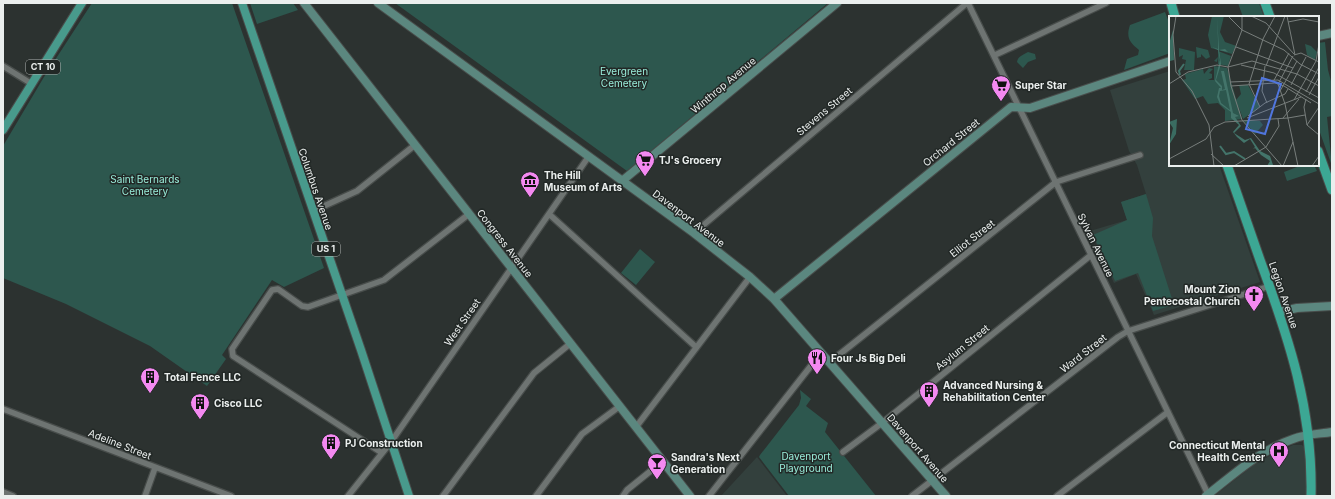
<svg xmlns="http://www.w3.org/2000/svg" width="1335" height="499" viewBox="0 0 1335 499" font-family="Inter,sans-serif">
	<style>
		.built { fill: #33403d }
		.green { fill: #2d574e }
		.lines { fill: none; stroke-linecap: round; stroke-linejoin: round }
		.minor-casing { stroke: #484d4b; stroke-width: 8 }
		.secondary-casing { stroke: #484d4b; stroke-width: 10 }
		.primary-casing { stroke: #484d4b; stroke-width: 10 }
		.trunk-casing { stroke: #484d4b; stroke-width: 11 }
		.minor { stroke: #6e7472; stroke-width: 5.5 }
		.secondary { stroke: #5b877f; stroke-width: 8 }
		.primary { stroke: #489a8c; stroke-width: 8 }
		.trunk { stroke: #3ca794; stroke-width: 9 }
		.labels { text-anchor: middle; stroke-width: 3; stroke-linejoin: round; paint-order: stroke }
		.shield { fill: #222826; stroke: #afb3b2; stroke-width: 1 }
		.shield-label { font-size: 9px; font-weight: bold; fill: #ebefee }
		.park-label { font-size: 10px; fill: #99edda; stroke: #222826 }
		.street-label { font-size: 10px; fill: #ebefee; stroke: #222826 }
		.poi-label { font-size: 10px; font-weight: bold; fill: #ebefee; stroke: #222826; text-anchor: start }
		.inset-river { fill: none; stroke: #43746a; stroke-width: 2 }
		.inset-road { fill: none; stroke: #787e7c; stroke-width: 1 }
		.view { fill: #5076de; fill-opacity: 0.15; stroke: #5076de; stroke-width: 2 }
		.inset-edge { fill: none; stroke: #ebefee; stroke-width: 2 }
	</style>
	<rect width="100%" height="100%" fill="#2c3230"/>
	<path class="built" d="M1170 71V165H1219L1260 282 1154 315 1136 274 1114 283 1090 231 1127 220 1121 202 1146 194 1137 165 1129 151 1110 90Z
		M1293 445H1302L1305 448 1307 453 1306 496H1214L1254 465 1273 454Z
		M757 457 787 496H721Z"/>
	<path class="green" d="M92 3H232L324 268 284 287 272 280 222 355 226 359 207 386 150 346 66 304 3 278V146L44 77Z
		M250 3H293L298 10 257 24Z
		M395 3H828L627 171Z
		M1238 3H1259L1264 17H1243Z
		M1165 12 1170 25V53L1124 70 1127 59 1138 55 1139 50C1129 42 1126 37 1130 25Z
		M1325 42 1328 70 1332 85V116L1327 117 1332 166 1318 127V43Z
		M1028 52 1035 54 1036 59 1028 62 1023 68 1017 62C1018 56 1023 55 1028 52Z
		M1299 165H1314L1317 171 1287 181 1284 172 1297 167 1296 166Z
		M1146 194 1153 218 1152 236 1174 305 1153 311 1138 273 1115 281 1093 235 1127 220 1121 202Z
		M640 249 655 262 636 285 621 273Z
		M800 390 811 399 806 406 828 423 825 432 876 496H789L759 457 760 455 799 405 801 398Z"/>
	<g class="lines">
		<defs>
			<path id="minor" d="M968 3 1208 494
				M995 55 1106 3
				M3 66 32 84
				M313 211 357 191 415 145
				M549 214 696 347
				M694 233 967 3
				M830 362 1056 182 1140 155
				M3 409 231 496
				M636 427 750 277
				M843 452 882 423 1091 255
				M382 453 233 356 232 349 272 290 278 289 302 306 308 307 384 280 469 214
				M3 492 13 496
				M145 496 155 468
				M348 496 391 442 589 156
				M443 496 534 373 571 343
				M536 496 582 434 620 406
				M623 496 627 490 663 461
				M709 496 821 353
				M912 496 1118 337 1128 331 1270 286
				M1057 496 1168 412"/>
			<path id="secondary" d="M304 3 690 496
				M378 3 694 233 750 277 774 299 946 496
				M1318 36 1332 33
				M622 181 837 3
				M774 299 1011 107 1030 108 1170 61
				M1279 312 1297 308 1332 306
				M1206 496C1233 475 1260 450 1293 439 1305 434 1319 434 1332 432"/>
			<path id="primary" d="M242 3 361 350 409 496
				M3 130 82 3"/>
			<path id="trunk" d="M1171 3 1175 17
				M1265 3 1270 17
				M1318 151 1332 190
				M1227 165C1238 197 1249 228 1260 260 1289 339 1313 410 1311 496"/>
		</defs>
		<use href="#minor" class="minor-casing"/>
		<use href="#secondary" class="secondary-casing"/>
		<use href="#primary" class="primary-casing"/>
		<use href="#trunk" class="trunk-casing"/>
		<use href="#minor" class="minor"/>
		<use href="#secondary" class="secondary"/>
		<use href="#primary" class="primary"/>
		<use href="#trunk" class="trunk"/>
	</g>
	<defs>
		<symbol id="supermarket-pin" viewBox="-11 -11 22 30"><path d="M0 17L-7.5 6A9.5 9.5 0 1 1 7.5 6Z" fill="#f489f1" stroke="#222826"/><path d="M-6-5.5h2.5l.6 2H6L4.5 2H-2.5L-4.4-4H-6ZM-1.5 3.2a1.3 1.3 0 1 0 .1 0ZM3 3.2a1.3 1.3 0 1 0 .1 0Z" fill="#111"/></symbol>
		<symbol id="museum-pin" viewBox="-11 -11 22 30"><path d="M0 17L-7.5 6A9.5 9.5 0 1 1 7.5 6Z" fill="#f489f1" stroke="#222826"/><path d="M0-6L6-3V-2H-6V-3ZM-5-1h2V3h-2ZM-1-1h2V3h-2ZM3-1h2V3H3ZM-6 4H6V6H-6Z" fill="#111"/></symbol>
		<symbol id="church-pin" viewBox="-11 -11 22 30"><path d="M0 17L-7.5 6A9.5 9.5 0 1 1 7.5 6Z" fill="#f489f1" stroke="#222826"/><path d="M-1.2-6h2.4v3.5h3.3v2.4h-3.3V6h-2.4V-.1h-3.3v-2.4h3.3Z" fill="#111"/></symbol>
		<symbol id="restaurant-pin" viewBox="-11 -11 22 30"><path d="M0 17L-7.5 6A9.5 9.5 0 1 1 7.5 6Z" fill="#f489f1" stroke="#222826"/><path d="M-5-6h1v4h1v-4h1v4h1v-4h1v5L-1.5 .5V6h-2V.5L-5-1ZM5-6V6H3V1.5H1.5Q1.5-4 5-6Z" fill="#111"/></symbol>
		<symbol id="building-pin" viewBox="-11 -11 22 30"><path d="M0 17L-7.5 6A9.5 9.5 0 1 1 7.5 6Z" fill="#f489f1" stroke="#222826"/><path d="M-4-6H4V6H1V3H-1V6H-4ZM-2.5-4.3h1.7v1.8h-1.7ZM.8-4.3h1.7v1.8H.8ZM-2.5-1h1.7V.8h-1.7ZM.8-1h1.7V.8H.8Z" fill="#111"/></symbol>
		<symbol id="hospital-pin" viewBox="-11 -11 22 30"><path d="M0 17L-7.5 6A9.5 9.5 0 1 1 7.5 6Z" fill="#f489f1" stroke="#222826"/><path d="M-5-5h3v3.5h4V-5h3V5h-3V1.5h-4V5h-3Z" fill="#111"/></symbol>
		<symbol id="bar-pin" viewBox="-11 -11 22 30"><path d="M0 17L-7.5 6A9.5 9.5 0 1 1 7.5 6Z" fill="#f489f1" stroke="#222826"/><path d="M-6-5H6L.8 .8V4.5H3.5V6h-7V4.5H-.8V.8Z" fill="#111"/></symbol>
	</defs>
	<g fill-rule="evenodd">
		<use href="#supermarket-pin" x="990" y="74" width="22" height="30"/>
		<use href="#supermarket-pin" x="634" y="149" width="22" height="30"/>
		<use href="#museum-pin" x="519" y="170" width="22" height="30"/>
		<use href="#church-pin" x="1243" y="284" width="22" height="30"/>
		<use href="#restaurant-pin" x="806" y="347" width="22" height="30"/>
		<use href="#building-pin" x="139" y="366" width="22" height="30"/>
		<use href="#building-pin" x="918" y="380" width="22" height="30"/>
		<use href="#building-pin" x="189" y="392" width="22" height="30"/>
		<use href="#building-pin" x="320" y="432" width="22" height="30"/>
		<use href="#hospital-pin" x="1268" y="440" width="22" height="30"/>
		<use href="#bar-pin" x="646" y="452" width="22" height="30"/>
	</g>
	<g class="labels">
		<g class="shield">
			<rect x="26" y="60" width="34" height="14" rx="3"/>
			<rect x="312" y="242" width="28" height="14" rx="3"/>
		</g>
		<g class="shield-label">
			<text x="43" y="70">CT 10</text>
			<text x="326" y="252">US 1</text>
		</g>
		<g class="park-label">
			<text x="624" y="75">Evergreen<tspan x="624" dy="12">Cemetery</tspan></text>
			<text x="145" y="183">Saint Bernards<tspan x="145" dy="12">Cemetery</tspan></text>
			<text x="806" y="460">Davenport<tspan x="806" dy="12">Playground</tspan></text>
		</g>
		<g class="street-label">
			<text transform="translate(723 85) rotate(-40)" y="4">Winthrop Avenue</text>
			<text transform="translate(824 111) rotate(-40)" y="4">Stevens Street</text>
			<text transform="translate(951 142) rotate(-39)" y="4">Orchard Street</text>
			<text transform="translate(316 189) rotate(71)" y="4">Columbus Avenue</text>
			<text transform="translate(689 218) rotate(37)" y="4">Davenport Avenue</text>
			<text transform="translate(972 238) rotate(-38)" y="4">Elliot Street</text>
			<text transform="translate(505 243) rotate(52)" y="4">Congress Avenue</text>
			<text transform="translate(1096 245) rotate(64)" y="4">Sylvan Avenue</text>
			<text transform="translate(1284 295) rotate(71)" y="4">Legion Avenue</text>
			<text transform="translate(462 322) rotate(-55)" y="4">West Street</text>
			<text transform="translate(962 347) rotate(-39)" y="4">Asylum Street</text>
			<text transform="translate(1083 353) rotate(-38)" y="4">Ward Street</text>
			<text transform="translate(120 444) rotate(21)" y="4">Adeline Street</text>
			<text transform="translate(918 448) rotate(49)" y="4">Davenport Avenue</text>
		</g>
		<g class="poi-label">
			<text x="1015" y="89">Super Star</text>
			<text x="659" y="164">TJ's Grocery</text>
			<text x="544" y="179">The Hill<tspan x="544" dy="12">Museum of Arts</tspan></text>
			<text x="1240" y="293" text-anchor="end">Mount Zion<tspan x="1240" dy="12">Pentecostal Church</tspan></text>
			<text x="831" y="362">Four Js Big Deli</text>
			<text x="164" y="381">Total Fence LLC</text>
			<text x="943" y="389">Advanced Nursing &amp;<tspan x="943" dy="12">Rehabilitation Center</tspan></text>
			<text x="214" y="407">Cisco LLC</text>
			<text x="345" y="447">PJ Construction</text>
			<text x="1265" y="449" text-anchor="end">Connecticut Mental<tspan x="1265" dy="12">Health Center</tspan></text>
			<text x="671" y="461">Sandra's Next<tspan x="671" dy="12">Generation</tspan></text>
		</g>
	</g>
	<g transform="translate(1169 16)">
		<rect width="150" height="150" fill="#2c3230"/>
		<path d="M43 0H55L51 16 56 26 82 35 67 30 63 38 42 32 39 19ZM136 28 142 30 148 36 146 44 138 39ZM27 31 39 34 41 41 37 43 32 38V41L28 42ZM10 32 26 36 25 54H15L17 44 13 43 14 39 10 41ZM49 35 62 40 59 50 49 48V41L48 46 45 45 49 41ZM45 50 58 52 73 103 56 105V94L49 87 39 88 34 80 26 83 13 64 17 63 16 58 34 53 35 58 40 52 44 53 40 57 43 58V62L39 64H45ZM70 69H79L91 91 74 103 67 84 72 78ZM74 104 91 105 94 109 86 118Z" fill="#2d574e"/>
		<path d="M4 14 5 44 1 45 0 28ZM8 103 7 118 0 129 4 112 0 106Z" fill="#3a6c61"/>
		<path d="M48 0 50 34 56 33 59 36 50 34 52 48 47 64 53 70V74L56 73 52 55H55L64 97 70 100 66 101 72 110 65 117 76 124 82 122 91 135 101 140 104 149 98 150 101 145 92 139 86 132 84 133 86 131 81 123 75 127 68 121 63 122 68 121 64 116 70 109 62 102V96L51 88 48 81 50 72H52L46 65 51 44 49 34 43 31 40 26 43 31 49 33V25L44 24 49 25ZM57 74 61 94 52 87 50 80 51 75Z" fill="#43746a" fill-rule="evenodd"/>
		<path class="inset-river" d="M11 59 10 55 15 48M51 130 57 138 65 136 76 143"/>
		<path class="inset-road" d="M7 0 4 19 7 56 23 75 40 109 45 150M59 0 73 14 115 34 131 48 150 58M73 0V14L59 51 83 45 128 58 150 70M82 0 97 7 125 38M118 0 126 39M119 6 134 3 150 6M67 31 124 52M125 39 132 37 150 46M124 40 109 68 116 88 129 150M72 49 105 57 150 82M96 50 93 75 98 87M97 50 116 0M61 66 109 64 150 88M104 66 120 37M0 68 19 56 48 49 59 51 62 70 106 67 115 70M122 69 137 41M62 70 73 104 113 150M115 70 142 87M111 75 128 45M137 76 150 51M140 79 150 61M137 83 135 91 138 109M125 84 147 45 150 28M91 91 80 68 94 23 106 0M79 100 96 87 116 78 119 73M78 102 132 81M114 102 130 83M138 109 150 119M138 109 150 91M42 138 55 150M0 143 37 123 45 111 56 106 119 102 136 99M65 150 97 131 110 110 109 103M114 150 124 126M143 150 150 140"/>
		<path class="view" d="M93 62 112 68 96 118 77 113Z"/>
		<rect width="150" height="150" class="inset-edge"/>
	</g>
	<rect width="1335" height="499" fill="none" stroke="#ebefee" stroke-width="8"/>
</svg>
